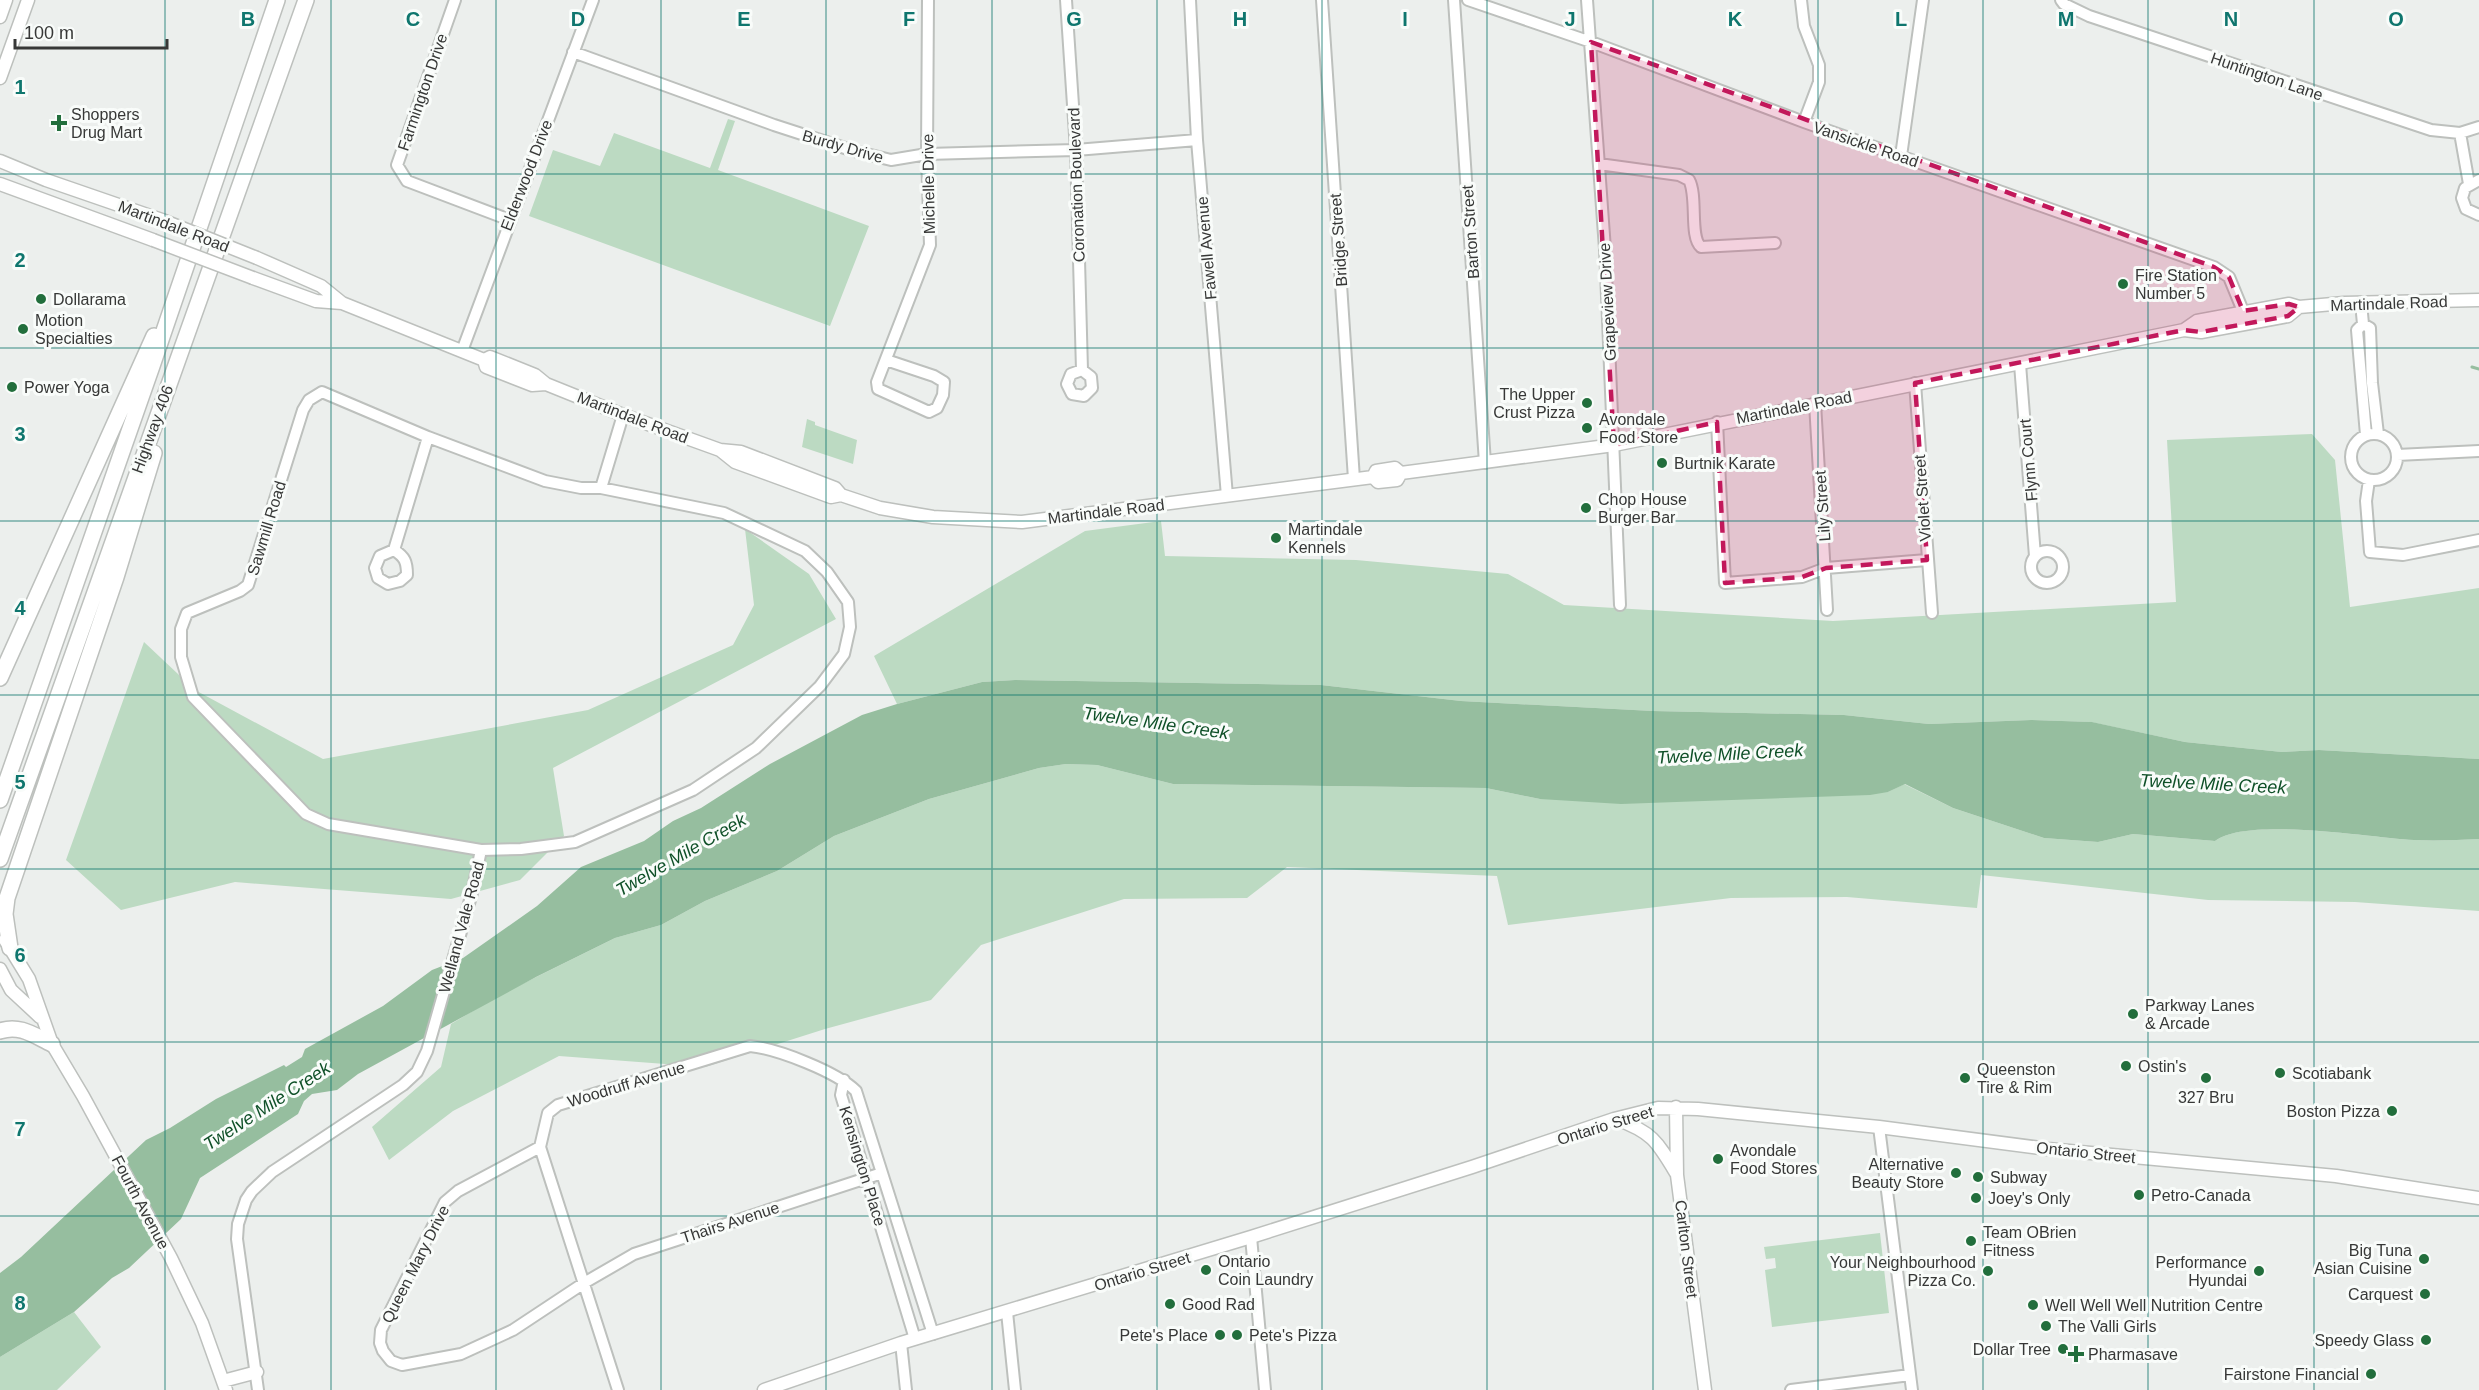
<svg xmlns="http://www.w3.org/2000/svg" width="2479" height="1390" viewBox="0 0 2479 1390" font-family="Arial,sans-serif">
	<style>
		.green { fill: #bcdac2 }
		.water { fill: #96be9f }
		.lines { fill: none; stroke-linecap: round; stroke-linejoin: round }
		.stream { stroke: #96be9f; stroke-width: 3 }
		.minor-casing { stroke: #bdc0bd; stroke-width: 14 }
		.major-casing { stroke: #bdc0bd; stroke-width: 15 }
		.highway-casing { stroke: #bdc0bd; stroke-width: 18 }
		.minor { stroke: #fff; stroke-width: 10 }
		.major { stroke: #fff; stroke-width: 12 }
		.highway { stroke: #fff; stroke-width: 15 }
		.major-bridge-casing { stroke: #bdc0bd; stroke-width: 15; stroke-linecap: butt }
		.major-bridge { stroke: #fff; stroke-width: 12 }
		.marked { fill: #c2185b; fill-opacity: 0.2; stroke: #c2185b; stroke-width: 4.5; stroke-dasharray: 12 8; stroke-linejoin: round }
		.grid { fill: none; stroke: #0f766e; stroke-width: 1.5; stroke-opacity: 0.55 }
		.poi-dot { fill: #226e3c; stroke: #f9fcfa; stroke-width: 2 }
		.labels { text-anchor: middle; stroke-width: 6; stroke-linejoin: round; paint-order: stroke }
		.street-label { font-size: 16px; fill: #373837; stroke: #f9fcfa }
		.poi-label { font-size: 16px; fill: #373837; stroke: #f9fcfa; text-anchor: start }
		.water-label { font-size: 18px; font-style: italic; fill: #0f5028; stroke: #f9fcfa }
		.grid-label { font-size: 20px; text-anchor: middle; font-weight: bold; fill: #0f766e; stroke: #f9fcfa; stroke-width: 6; stroke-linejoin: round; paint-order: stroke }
	</style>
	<rect width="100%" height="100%" fill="#ecefed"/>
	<path class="green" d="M728 119 735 121 718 170 869 226 830 326 529 216 553 150 600 166 614 133 710 168Z
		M807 419 815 422V425L857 440 853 464 802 447Z
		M2312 434 2335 460 2350 607 2479 588V759L2319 750 2282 752 2185 742 2091 722 2031 720 1929 724 1844 715 1653 711 1461 701 1321 685 1015 680 982 682 897 704 874 656 1085 531 1161 521 1165 556 1356 560 1508 574 1564 605 1833 621 2176 602 2167 440Z
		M745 529 809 574 836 619 553 768 564 836 520 880 451 899 235 882 121 910 66 860 144 642 195 690 323 759 588 710 733 645 754 605Z
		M1066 764 1097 765 1173 784 1486 788 1540 799 1888 792 1904 784 1953 808 2044 838 2098 842 2133 834 2215 841C2247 816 2371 838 2414 840 2436 841 2458 840 2479 839V911L2355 902 2208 900 1981 875 1977 908 1847 897 1731 898 1508 925 1497 876 1287 867 1247 898 1124 899 981 945 931 1000 825 1029 705 1067 559 1056 453 1111 389 1160 372 1127 441 1067 451 1024 498 996 615 938 661 925 705 901 777 871 834 836 929 799 1039 768Z
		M1880 1233 1889 1313 1772 1327 1765 1270 1776 1268 1775 1258 1766 1259 1764 1247Z
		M74 1312 101 1347 57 1390H0V1357Z"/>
	<path class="water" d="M1015 680 1321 685 1461 701 1653 711 1844 715 1929 724 2031 720 2092 722 2185 742 2282 752 2319 750 2479 759V839C2458 840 2436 841 2414 840 2372 838 2247 816 2215 841L2133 834 2098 842 2044 838 1953 808 1905 784 1888 792 1870 795 1621 804 1540 799 1486 788 1173 784 1097 765 1066 764 1039 768 929 799 834 836 777 871 705 901 661 925 615 938 536 977 358 1074 337 1090 312 1094 304 1101 298 1114 200 1178 181 1219 129 1268 112 1278 74 1312 0 1357V1273L21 1257 146 1140 170 1128 216 1099 284 1065 286 1067 302 1057 305 1049 383 1006 432 970 463 958 537 906 581 867 644 841 673 821 701 808 770 764 862 715 897 704 982 682Z"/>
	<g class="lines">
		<path class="stream" d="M2472 367 2479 369"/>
		<defs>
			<path id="minor" d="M455 0 397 165 407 181 510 220
				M1066 0 1076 150 1082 370
				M1190 0 1197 140 1227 496
				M1322 0 1354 479
				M1454 0 1485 463
				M1468 0 1591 42 1804 122 2214 267 2229 277 2243 311
				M1587 0 1605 249 1620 605
				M1801 0 1804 26 1819 65V82L1804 122
				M2061 0 2064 4 2089 16 2431 130 2460 133 2479 127
				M573 52 774 125 854 151 891 160 927 154 1076 150 1197 140
				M2460 133 2469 184
				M1901 156 1923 0
				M1599 164 1679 175 1689 180C1698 196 1689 237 1701 247L1775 243
				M2479 180 2465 188 2462 198 2466 209 2479 215
				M2361 303 2363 324 2370 328 2372 383 2378 434
				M2363 324 2357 330 2366 435
				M462 351 593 0
				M886 360 934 376 944 382 943 395 937 408 929 412 878 389 877 382 930 245 927 154 928 0
				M2020 364 2035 556
				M1082 370 1091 377 1092 388 1084 396 1072 394 1067 384 1071 374Z
				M1915 383 1932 613
				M322 392 428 437 545 481 581 488H601L724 513 805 551 827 572 848 602 850 627 844 654 820 686 756 748 693 790 575 842 521 849 481 850 328 824 306 814 193 697 181 657V629L187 613 240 591 248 585 303 410 309 400Z
				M1815 403 1827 610
				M1717 422 1725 583 1802 577 1826 568 1927 560
				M2351 457a23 23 0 1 1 46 0a23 23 0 1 1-46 0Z
				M2397 455 2479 451
				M2369 480 2366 501 2370 552 2403 555 2479 540
				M601 488 623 415
				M394 550C405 557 407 562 407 575L400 581 388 584 378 578 375 568 380 556 394 550 428 437
				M2031 567a16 16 0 1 1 32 0a16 16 0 1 1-32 0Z
				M844 1080 841 1095 915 1339
				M1879 1127 1912 1390
				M540 1147 458 1191 445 1202 381 1330 380 1343 383 1351 391 1361 402 1365 461 1354 513 1330 584 1283 634 1254 882 1173
				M1251 1237 1265 1390
				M1007 1312 1015 1390
				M901 1343 906 1390
				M258 1390 237 1239 238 1224 246 1200 252 1191 272 1172 403 1085 417 1072 427 1051 472 893 481 850
				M618 1390 540 1147 548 1113 558 1105 750 1046C778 1049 837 1072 856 1091L933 1334
				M1791 1390 1910 1375"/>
			<path id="major" d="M0 17 6 0
				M0 78 28 0
				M0 161 46 180 162 220
				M0 184 153 240
				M257 258 321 286 342 303
				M253 278 316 301 342 303 484 360 490 357 535 375 546 384 623 415 720 450 741 452 835 488 841 495 880 508 933 517 1022 522 1373 477 1378 482 1397 480 1401 473
				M2184 330 2197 321 2289 304 2299 307 2344 303 2479 300
				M484 360 486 367 532 385 546 384
				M720 450 735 462 831 497 841 495
				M1373 477 1376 471 1395 468 1401 473 1614 445 2184 330 2201 332 2288 316 2299 307
				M5 940 29 979 52 1044 83 1096 171 1258 202 1323 226 1390
				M0 969 11 990 40 1017
				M1676 1107 1677 1175 1705 1390
				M1616 1119C1652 1132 1657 1141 1676 1173
				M223 1381 257 1372
				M764 1390 901 1343 1251 1237 1472 1167 1614 1119 1658 1108 1698 1109 1879 1127 2048 1149 2336 1176 2479 1198"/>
			<path id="highway" d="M0 678 154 336
				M0 800 152 366 277 0
				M0 859 306 0
				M10 948 5 914 7 898 116 577 154 453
				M0 1031C20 1024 35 1036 52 1044"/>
		</defs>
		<use href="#minor" class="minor-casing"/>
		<use href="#major" class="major-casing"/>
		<use href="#highway" class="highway-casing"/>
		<use href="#minor" class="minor"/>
		<use href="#major" class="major"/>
		<use href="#highway" class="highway"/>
		<defs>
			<path id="major-bridge" d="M162 220 257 258
				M153 240 253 278"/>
		</defs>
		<use href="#major-bridge" class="major-bridge-casing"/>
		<use href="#major-bridge" class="major-bridge"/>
	</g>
	<path class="marked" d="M1591 42 2214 267 2229 277 2243 311 2289 304 2299 307 2288 316 2201 332 2184 330 1915 383 1927 560 1826 568 1802 577 1725 583 1717 422 1614 445Z"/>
	<path class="grid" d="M165 0V1390M331 0V1390M496 0V1390M661 0V1390M826 0V1390M992 0V1390M1157 0V1390M1322 0V1390M1487 0V1390M1653 0V1390M1818 0V1390M1983 0V1390M2148 0V1390M2314 0V1390M0 174H2479M0 348H2479M0 521H2479M0 695H2479M0 869H2479M0 1042H2479M0 1216H2479"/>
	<g class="poi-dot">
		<path d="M56 114h6v6h6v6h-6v6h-6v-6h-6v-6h6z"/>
		<circle cx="2123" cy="284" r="6"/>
		<circle cx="41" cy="299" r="6"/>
		<circle cx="23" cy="329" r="6"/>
		<circle cx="12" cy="387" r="6"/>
		<circle cx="1587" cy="403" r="6"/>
		<circle cx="1587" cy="428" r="6"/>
		<circle cx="1662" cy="463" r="6"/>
		<circle cx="1586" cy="508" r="6"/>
		<circle cx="1276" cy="538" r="6"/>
		<circle cx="2133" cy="1014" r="6"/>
		<circle cx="2126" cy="1066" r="6"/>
		<circle cx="2280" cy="1073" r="6"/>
		<circle cx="1965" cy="1078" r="6"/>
		<circle cx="2206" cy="1078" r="6"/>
		<circle cx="2392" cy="1111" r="6"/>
		<circle cx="1718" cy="1159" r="6"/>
		<circle cx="1956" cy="1173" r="6"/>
		<circle cx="1978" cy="1177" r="6"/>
		<circle cx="2139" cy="1195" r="6"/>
		<circle cx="1976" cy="1198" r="6"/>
		<circle cx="1971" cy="1241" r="6"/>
		<circle cx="2424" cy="1259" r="6"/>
		<circle cx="1206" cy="1270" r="6"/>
		<circle cx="1988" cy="1271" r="6"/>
		<circle cx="2259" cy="1271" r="6"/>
		<circle cx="2425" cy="1294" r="6"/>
		<circle cx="1170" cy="1304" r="6"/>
		<circle cx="2033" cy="1305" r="6"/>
		<circle cx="2046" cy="1326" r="6"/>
		<circle cx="1220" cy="1335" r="6"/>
		<circle cx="1237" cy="1335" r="6"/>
		<circle cx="2426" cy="1340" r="6"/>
		<circle cx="2063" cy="1349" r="6"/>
		<path d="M2073 1345h6v6h6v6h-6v6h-6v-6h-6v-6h6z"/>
		<circle cx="2371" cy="1374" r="6"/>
	</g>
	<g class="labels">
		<g class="street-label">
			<text transform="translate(2267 76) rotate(19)" y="6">Huntington Lane</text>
			<text transform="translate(422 92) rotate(-71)" y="6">Farmington Drive</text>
			<text transform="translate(1866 144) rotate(19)" y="6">Vansickle Road</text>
			<text transform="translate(843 146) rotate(16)" y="6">Burdy Drive</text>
			<text transform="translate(526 175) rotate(-69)" y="6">Elderwood Drive</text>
			<text transform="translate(928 184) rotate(-91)" y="6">Michelle Drive</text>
			<text transform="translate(1076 185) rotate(-92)" y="6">Coronation Boulevard</text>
			<text transform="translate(174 226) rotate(21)" y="6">Martindale Road</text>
			<text transform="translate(1470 232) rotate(-94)" y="6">Barton Street</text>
			<text transform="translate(1338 240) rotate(-94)" y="6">Bridge Street</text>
			<text transform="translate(1206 248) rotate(-95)" y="6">Fawell Avenue</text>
			<text transform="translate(1607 302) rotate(-93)" y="6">Grapeview Drive</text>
			<text transform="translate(2389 303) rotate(-2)" y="6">Martindale Road</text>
			<text transform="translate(1794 407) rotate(-11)" y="6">Martindale Road</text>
			<text transform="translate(633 417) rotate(21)" y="6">Martindale Road</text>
			<text transform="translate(152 429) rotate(-70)" y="6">Highway 406</text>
			<text transform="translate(2028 460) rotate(-95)" y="6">Flynn Court</text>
			<text transform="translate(1922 498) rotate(-94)" y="6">Violet Street</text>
			<text transform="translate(1822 506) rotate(-94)" y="6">Lily Street</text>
			<text transform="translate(1106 511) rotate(-7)" y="6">Martindale Road</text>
			<text transform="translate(266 528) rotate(-73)" y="6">Sawmill Road</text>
			<text transform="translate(461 927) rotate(-75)" y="6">Welland Vale Road</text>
			<text transform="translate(626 1084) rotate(-17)" y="6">Woodruff Avenue</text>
			<text transform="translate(1605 1125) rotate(-17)" y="6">Ontario Street</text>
			<text transform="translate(2086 1152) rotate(6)" y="6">Ontario Street</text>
			<text transform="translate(863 1166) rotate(73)" y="6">Kensington Place</text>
			<text transform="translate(141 1202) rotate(62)" y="6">Fourth Avenue</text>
			<text transform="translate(730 1222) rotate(-18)" y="6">Thairs Avenue</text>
			<text transform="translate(1687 1249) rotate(83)" y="6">Carlton Street</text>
			<text transform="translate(415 1264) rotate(-63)" y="6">Queen Mary Drive</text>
			<text transform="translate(1142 1271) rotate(-17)" y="6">Ontario Street</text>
		</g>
		<g class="poi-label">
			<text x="71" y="120">Shoppers<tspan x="71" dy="18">Drug Mart</tspan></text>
			<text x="2135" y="281">Fire Station<tspan x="2135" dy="18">Number 5</tspan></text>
			<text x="53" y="305">Dollarama</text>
			<text x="35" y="326">Motion<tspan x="35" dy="18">Specialties</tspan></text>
			<text x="24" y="393">Power Yoga</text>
			<text x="1575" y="400" text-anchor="end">The Upper<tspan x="1575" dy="18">Crust Pizza</tspan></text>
			<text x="1599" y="425">Avondale<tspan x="1599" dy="18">Food Store</tspan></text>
			<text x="1674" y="469">Burtnik Karate</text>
			<text x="1598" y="505">Chop House<tspan x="1598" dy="18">Burger Bar</tspan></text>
			<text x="1288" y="535">Martindale<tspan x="1288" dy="18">Kennels</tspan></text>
			<text x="2145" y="1011">Parkway Lanes<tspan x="2145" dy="18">&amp; Arcade</tspan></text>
			<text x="2138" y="1072">Ostin's</text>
			<text x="1977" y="1075">Queenston<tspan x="1977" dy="18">Tire &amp; Rim</tspan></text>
			<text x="2292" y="1079">Scotiabank</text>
			<text x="2206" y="1103" text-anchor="middle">327 Bru</text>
			<text x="2380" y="1117" text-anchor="end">Boston Pizza</text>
			<text x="1730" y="1156">Avondale<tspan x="1730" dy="18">Food Stores</tspan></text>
			<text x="1944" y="1170" text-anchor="end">Alternative<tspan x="1944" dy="18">Beauty Store</tspan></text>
			<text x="1990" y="1183">Subway</text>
			<text x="2151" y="1201">Petro-Canada</text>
			<text x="1988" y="1204">Joey's Only</text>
			<text x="1983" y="1238">Team OBrien<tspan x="1983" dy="18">Fitness</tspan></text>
			<text x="2412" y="1256" text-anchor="end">Big Tuna<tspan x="2412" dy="18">Asian Cuisine</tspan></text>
			<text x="1218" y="1267">Ontario<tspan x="1218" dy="18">Coin Laundry</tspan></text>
			<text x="1976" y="1268" text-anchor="end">Your Neighbourhood<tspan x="1976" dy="18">Pizza Co.</tspan></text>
			<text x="2247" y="1268" text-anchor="end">Performance<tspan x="2247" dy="18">Hyundai</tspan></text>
			<text x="2413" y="1300" text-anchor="end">Carquest</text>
			<text x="1182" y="1310">Good Rad</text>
			<text x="2045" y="1311">Well Well Well Nutrition Centre</text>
			<text x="2058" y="1332">The Valli Girls</text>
			<text x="1208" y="1341" text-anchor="end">Pete's Place</text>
			<text x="1249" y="1341">Pete's Pizza</text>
			<text x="2414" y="1346" text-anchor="end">Speedy Glass</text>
			<text x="2051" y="1355" text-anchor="end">Dollar Tree</text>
			<text x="2088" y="1360">Pharmasave</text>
			<text x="2359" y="1380" text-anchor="end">Fairstone Financial</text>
		</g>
		<g class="water-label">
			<text transform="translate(1156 723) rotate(8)" y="6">Twelve Mile Creek</text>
			<text transform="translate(1730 754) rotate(-3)" y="6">Twelve Mile Creek</text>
			<text transform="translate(2213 784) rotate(3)" y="6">Twelve Mile Creek</text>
			<text transform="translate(681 855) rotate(-30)" y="6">Twelve Mile Creek</text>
			<text transform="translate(267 1106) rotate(-33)" y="6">Twelve Mile Creek</text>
		</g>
	</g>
	<g class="grid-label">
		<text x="248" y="26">B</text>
		<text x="413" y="26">C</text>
		<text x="578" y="26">D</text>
		<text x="744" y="26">E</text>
		<text x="909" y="26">F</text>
		<text x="1074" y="26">G</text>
		<text x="1240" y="26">H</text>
		<text x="1405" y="26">I</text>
		<text x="1570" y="26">J</text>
		<text x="1735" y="26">K</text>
		<text x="1901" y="26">L</text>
		<text x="2066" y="26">M</text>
		<text x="2231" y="26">N</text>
		<text x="2396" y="26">O</text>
		<text x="20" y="94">1</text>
		<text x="20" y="267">2</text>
		<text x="20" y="441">3</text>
		<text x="20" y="615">4</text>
		<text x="20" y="789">5</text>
		<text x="20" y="962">6</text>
		<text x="20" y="1136">7</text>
		<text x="20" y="1310">8</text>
	</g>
	<path d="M15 39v9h152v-9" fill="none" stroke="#373837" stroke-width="3"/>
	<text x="24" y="39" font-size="18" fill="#373837" stroke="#f9fcfa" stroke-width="4.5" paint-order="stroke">100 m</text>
</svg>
